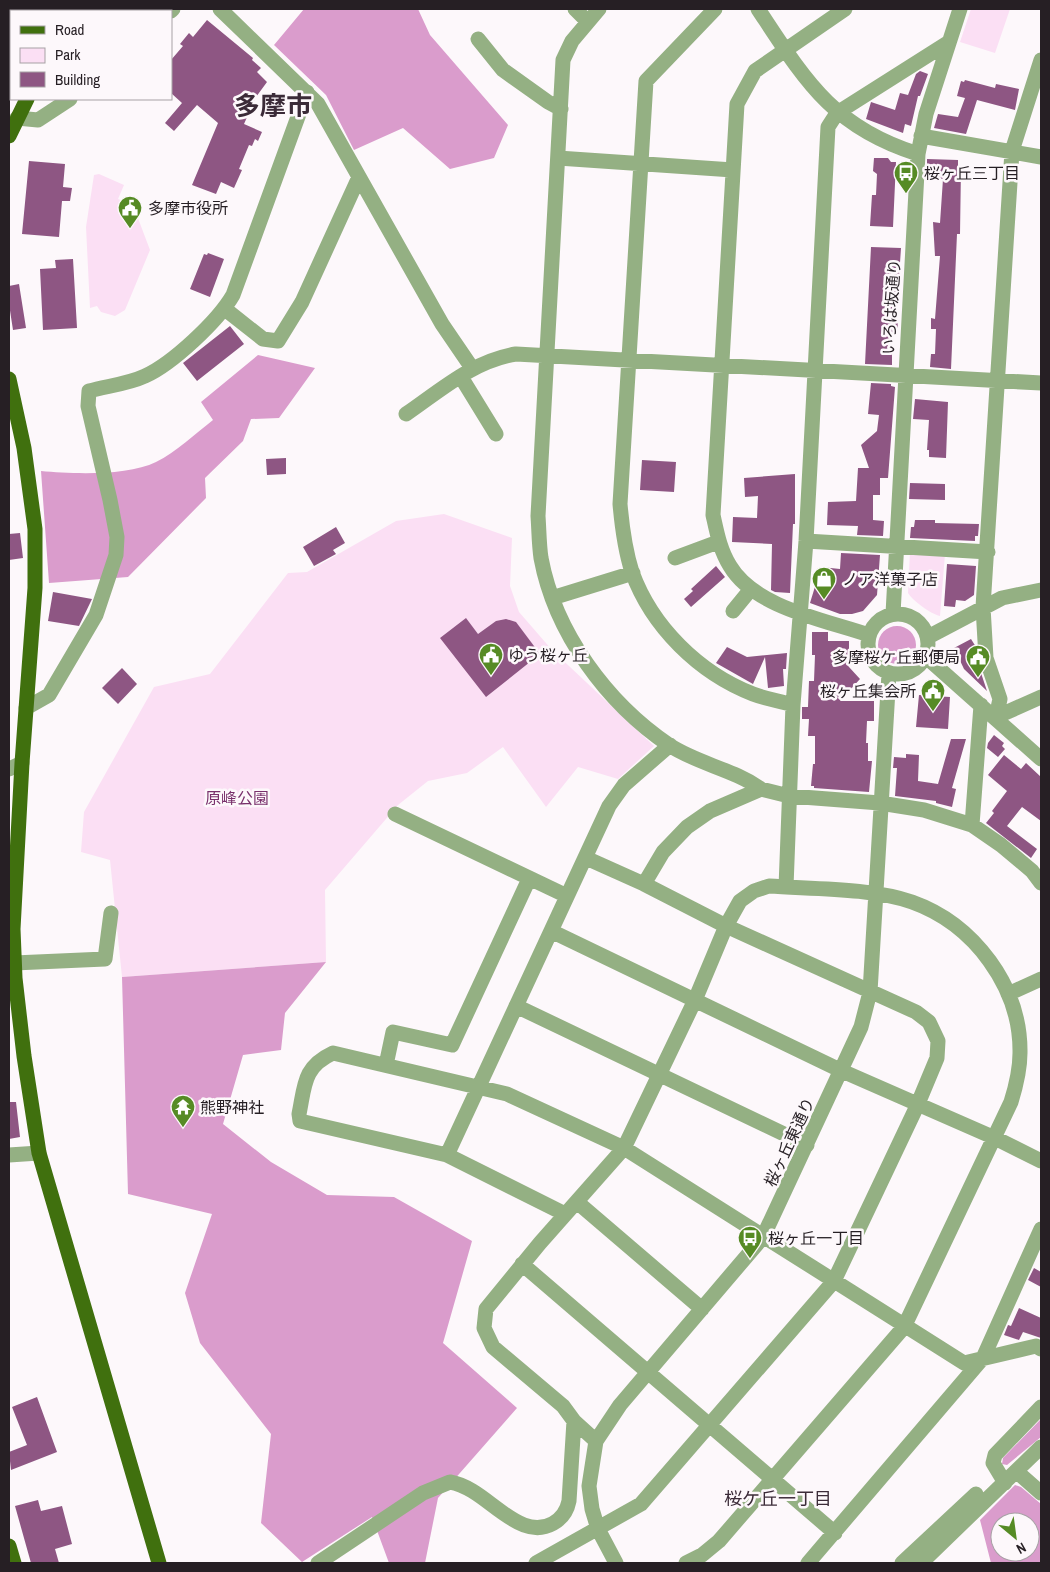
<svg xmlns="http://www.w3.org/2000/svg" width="1050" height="1572" viewBox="0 0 1050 1572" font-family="'Archivo Narrow','Noto Sans JP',sans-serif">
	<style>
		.green { fill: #fbdff4 }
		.forest { fill: #da9ccc; fill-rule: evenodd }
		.building { fill: #8e5683 }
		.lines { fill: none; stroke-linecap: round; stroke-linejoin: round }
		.minor { stroke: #94b083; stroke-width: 15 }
		.major { stroke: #40700e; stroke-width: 15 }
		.labels { text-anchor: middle; stroke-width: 5; stroke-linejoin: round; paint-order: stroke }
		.poi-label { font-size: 16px; fill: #261f24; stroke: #fdf8fb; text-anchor: start }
		.street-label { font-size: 16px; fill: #261f24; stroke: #fdf8fb }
		.park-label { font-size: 16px; fill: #79316c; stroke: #fdf8fb }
		.neighbourhood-label { font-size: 18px; fill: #3b2b38; stroke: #fdf8fb }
		.town-label { font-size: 26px; font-weight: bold; fill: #3b2b38; stroke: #fdf8fb }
	</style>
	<rect width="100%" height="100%" fill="#fdf8fb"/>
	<path class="green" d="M971 9H1010L995 53 960 42Z
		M99 174 124 185 118 199 133 205 150 250 125 310 115 316 101 312 97 306 90 308 86 227 94 175Z
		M444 514 512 538 510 586 519 612 552 650 654 746 618 779 578 767 546 807 503 747 467 773 428 781 398 805 325 890 326 962 122 977 110 860 81 852 84 812 154 687 210 674 288 573 307 572 396 521Z
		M910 552 945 554 940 616C931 614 913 601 908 593Z"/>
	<path class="forest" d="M304 9H418L430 35 508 125 494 158 450 169 403 128 354 150 326 95 274 45Z
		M258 355 315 368 279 418 251 419 243 441 205 478 206 498 128 577 49 583 41 471C73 474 128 476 156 462 176 452 195 434 213 420L201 402Z
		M878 645a19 19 0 1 1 38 0a19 19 0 1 1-38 0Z
		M326 962 285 1013 281 1050 243 1055 223 1124 271 1162 327 1195 394 1197 472 1241 443 1343 517 1408 438 1498 425 1563H389L372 1517 302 1562 261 1523 271 1434 200 1343 185 1293 212 1214 128 1194 122 977Z
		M1041 1419V1437L1007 1465 1002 1464 1003 1458Z
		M1015 1485 1021 1487 1041 1504V1563H991L980 1520ZM1000 1522H1030V1552H1000Z"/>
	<path class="building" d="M207 20 253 58 252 60 261 68 257 72 267 82 256 97 244 124 262 132 258 141 255 139 252 146 249 145 239 169 242 170 234 188 221 182 216 194 192 185 218 123 197 105 174 131 165 123 182 103 171 93V60L183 46 180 44 189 33 193 37Z
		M920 71 928 74 920 96H918L911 126 905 124 903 133 866 119 871 102 895 110 900 93 908 95 916 74Z
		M965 80 995 88 996 84 1019 89 1015 110 977 100 966 134 934 128 938 114 958 117 965 98 957 96 961 81 964 82Z
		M874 158H888L891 162H896L893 227 870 226 872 195H876L877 174 873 171Z
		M927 159 958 160V167H961L960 234H957L951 369 930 367 931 354H935L936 329H931V318L935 319 940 256H935L933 222 940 223 943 179H927Z
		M29 161 65 164 63 187 72 188 70 201H62L59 237 22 234Z
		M871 247 901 248 897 307 898 334 890 333 887 354H892V365L865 364Z
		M208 253 224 259 210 297 190 289 204 254 207 255Z
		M73 259 77 328 43 330 40 269 56 268 55 260Z
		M19 284 26 328 13 330 9 304V286Z
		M230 326 244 344 197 381 183 363Z
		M871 383 891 384V386L895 387 888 478H880V495H873V520L884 521 883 536 857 535 858 526 827 525 828 502 856 501 858 468H869L861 445 877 431 879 415 868 414Z
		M915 399 948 402 946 458 929 457V450H927L929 420 913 419Z
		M286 458V474L267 475 266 459Z
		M642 460 676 462 674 492 640 490Z
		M795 474V524H793L790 593 775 592 771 590 772 544 732 542 733 517 757 518 758 496 745 497 744 478Z
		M910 483 945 484V500L909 499Z
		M915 520H935V523L979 524 978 536H975V541L910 538 911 527H914Z
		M336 527 345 543 333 550 336 554 314 566 303 547Z
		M20 533 23 558 9 560V534Z
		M841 553 880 555 877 595 863 611 852 614H840L810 603 821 567 840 569Z
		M947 564 976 566 974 595 965 601 956 600 955 607 944 606Z
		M716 566 725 577 691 607 684 599 693 591 691 589Z
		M53 592 92 599 79 626 48 621Z
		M466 618 478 634 496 621 506 619 516 622 540 654 486 697 440 638Z
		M812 632H828V641H849V667L860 679 840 701H874V721H867L866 743H868V761H872L869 792 814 788V786H811L813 764H815V736H808L809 719H802V707H808L809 681H814L815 655H812Z
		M971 639 976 647 977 661 987 691 964 669 954 648Z
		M727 647 747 657 787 653 786 669H783L784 686 768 688 765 657 753 684 716 663Z
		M122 668 137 684 118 704 102 688Z
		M919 695 950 697 948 729 916 727Z
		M994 735 1004 743 1002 746 1005 749 998 757 987 748 988 743Z
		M951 739H966L952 788 956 789 952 807 936 803V801L895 796 897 768H893L894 757 906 758V754L919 755 918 781 938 784Z
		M1004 755 1021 769 1026 763 1041 777V821L1022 807 1007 826 1037 849 1031 858 986 823 994 813 992 811 1007 791 988 775Z
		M9 1102H16L20 1137 9 1139Z
		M1034 1268 1041 1272V1287L1028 1280Z
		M1019 1308 1041 1318V1338L1023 1332 1019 1340 1004 1335 1008 1325 1011 1326Z
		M37 1397 57 1452 11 1470 9 1452 27 1445 12 1407Z
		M38 1500 41 1511 62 1506 72 1544 55 1549 59 1563H31L15 1506Z"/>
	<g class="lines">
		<path class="minor" d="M220 9 318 104 442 324 472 368
			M575 9 587 21
			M599 9 572 41 563 60 538 516C539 530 539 545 541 558 555 633 607 703 669 745 698 764 733 769 761 789
			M715 9 646 81 620 504C622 527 625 550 632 572 652 627 699 673 753 694 766 699 780 701 793 705
			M758 9C805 80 832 127 918 154
			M845 9 755 71 737 104 713 515C717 533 720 550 730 566 755 608 826 620 869 635
			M171 11 173 9
			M9 12 11 9
			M478 39 503 70 548 102 561 109
			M17 118 38 120 70 99
			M921 136 1041 157
			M558 158 733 170
			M225 309 263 339 278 341 302 302 359 177
			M461 377 496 434
			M406 414C441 390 473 361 516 354L1041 383
			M806 541 988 552
			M675 558 718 542
			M552 598 633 573
			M733 611 751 589
			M868 644a30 30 0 1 1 60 0a30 30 0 1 1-60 0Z
			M893 614 918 154 926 114 960 9
			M928 637 1002 598 1041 590
			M926 657 1041 759
			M26 708 49 695 96 615 116 555 117 537 110 500 88 406 89 391C107 386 128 384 145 376 172 364 218 321 233 295L307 92
			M996 717 1000 699 986 658 983 607 1012 151 1041 60
			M996 717 1041 697
			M9 769 22 763
			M395 814 567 896
			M972 825 981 705
			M644 884 663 852 687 827 710 811 761 789 789 796 880 803 924 810 972 825 1001 845 1032 871 1041 883
			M786 887 793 705 806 541 828 127 837 113 949 42
			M551 931 842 1071 995 1138 1041 1161
			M14 963 105 959 111 913
			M1008 994 1041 979
			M516 1006 807 1145
			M386 1065 393 1032 452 1045 529 879
			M9 1155 39 1153
			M447 1155 609 806 624 785 670 745
			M577 1202 702 1309
			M565 1214 447 1155 300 1121 299 1114C305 1085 303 1067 333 1053L507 1094 624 1148 964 1363 1036 1346 1041 1349
			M522 1264 835 1533
			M596 1441 574 1421 563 1406 493 1347 484 1328 486 1309 540 1243 624 1148 695 1000 726 926 740 901 754 891 769 886C813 889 872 888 912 902 974 924 1021 987 1020 1053 1020 1070 1016 1086 1011 1102L904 1327 719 1541 702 1555 686 1563
			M1016 1471 1041 1493
			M1005 1483 993 1463 995 1455 1041 1407
			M318 1563 423 1493 450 1482C478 1487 498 1515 524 1525 545 1533 565 1521 569 1501L574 1421
			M536 1563 641 1504 834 1281 917 1106 937 1058 938 1041 929 1022 916 1012 726 926 644 884 586 858
			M616 1563 598 1529 592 1509 589 1486 596 1441 620 1405 763 1237 861 1027 870 992 889 673
			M808 1563 983 1358 1041 1229
			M902 1563 976 1494
			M921 1563 1041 1447"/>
		<path class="major" d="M91 11 92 9
			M9 136 27 99
			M9 379 24 448 35 529V588L22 763 13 929 15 978 24 1056 39 1153 159 1563
			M9 1546 14 1563"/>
	</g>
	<defs>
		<symbol id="bus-pin" viewBox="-11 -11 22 30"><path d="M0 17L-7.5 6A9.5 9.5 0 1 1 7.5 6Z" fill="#568b25" stroke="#fdf8fb"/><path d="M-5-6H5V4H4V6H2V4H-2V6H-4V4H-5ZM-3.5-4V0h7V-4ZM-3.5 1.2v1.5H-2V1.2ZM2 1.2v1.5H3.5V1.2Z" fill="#fff"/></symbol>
		<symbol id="civic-pin" viewBox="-11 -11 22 30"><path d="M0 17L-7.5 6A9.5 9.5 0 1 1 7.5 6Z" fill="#568b25" stroke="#fdf8fb"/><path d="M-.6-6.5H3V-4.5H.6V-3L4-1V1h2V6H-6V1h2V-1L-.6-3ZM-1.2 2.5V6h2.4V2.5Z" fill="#fff"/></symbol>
		<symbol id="shop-pin" viewBox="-11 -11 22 30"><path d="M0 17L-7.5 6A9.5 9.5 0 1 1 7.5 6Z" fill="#568b25" stroke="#fdf8fb"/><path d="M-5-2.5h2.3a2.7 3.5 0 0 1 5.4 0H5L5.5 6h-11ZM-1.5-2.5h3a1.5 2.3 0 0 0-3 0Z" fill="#fff"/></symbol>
		<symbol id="temple-pin" viewBox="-11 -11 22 30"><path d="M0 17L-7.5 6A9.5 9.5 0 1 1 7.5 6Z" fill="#568b25" stroke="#fdf8fb"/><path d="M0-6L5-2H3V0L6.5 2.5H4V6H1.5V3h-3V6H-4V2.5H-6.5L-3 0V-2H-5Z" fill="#fff"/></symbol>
	</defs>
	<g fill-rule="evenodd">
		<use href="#bus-pin" x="892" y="159" width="28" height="38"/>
		<use href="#civic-pin" x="116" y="194" width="28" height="38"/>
		<use href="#shop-pin" x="810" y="565" width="28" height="38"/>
		<use href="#civic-pin" x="477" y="641" width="28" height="38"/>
		<use href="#civic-pin" x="964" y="643" width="28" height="38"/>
		<use href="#civic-pin" x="919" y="677" width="28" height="38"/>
		<use href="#temple-pin" x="169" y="1093" width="28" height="38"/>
		<use href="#bus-pin" x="736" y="1224" width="28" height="38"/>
	</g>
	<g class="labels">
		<g class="poi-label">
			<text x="924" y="179">桜ヶ丘三丁目</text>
			<text x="148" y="214">多摩市役所</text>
			<text x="842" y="585">ノア洋菓子店</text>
			<text x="508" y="661">ゆう桜ヶ丘</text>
			<text x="960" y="663" text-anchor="end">多摩桜ケ丘郵便局</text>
			<text x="916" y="697" text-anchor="end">桜ヶ丘集会所</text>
			<text x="200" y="1113">熊野神社</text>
			<text x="768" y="1244">桜ヶ丘一丁目</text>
		</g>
		<g class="street-label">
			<text transform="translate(891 307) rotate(-86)" y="6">いろは坂通り</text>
			<text transform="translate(789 1142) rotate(-65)" y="6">桜ヶ丘東通り</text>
		</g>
		<g class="park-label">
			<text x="237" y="804">原峰公園</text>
		</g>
		<g class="neighbourhood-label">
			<text x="778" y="1505">桜ケ丘一丁目</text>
		</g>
		<g class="town-label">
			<text x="273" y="115">多摩市</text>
		</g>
	</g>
	<rect width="1050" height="1572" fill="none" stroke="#261f24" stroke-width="20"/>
	<rect x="10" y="10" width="162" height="90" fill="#fdf8fb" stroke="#a7a1a5"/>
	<rect x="20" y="26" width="25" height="8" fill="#40700e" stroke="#a7a1a5"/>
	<text x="55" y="35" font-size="15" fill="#261f24">Road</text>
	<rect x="20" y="48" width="25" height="15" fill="#fbdff4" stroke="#a7a1a5"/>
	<text x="55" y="60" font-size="15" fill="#261f24">Park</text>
	<rect x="20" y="72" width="25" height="15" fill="#8e5683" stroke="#a7a1a5"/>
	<text x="55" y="85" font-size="15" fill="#261f24">Building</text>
	<g transform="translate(1015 1537) rotate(151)"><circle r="24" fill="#fdf8fb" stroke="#a7a1a5"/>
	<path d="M0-4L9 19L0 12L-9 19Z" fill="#568b25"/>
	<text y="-8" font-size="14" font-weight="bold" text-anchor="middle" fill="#261f24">N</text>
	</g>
</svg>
